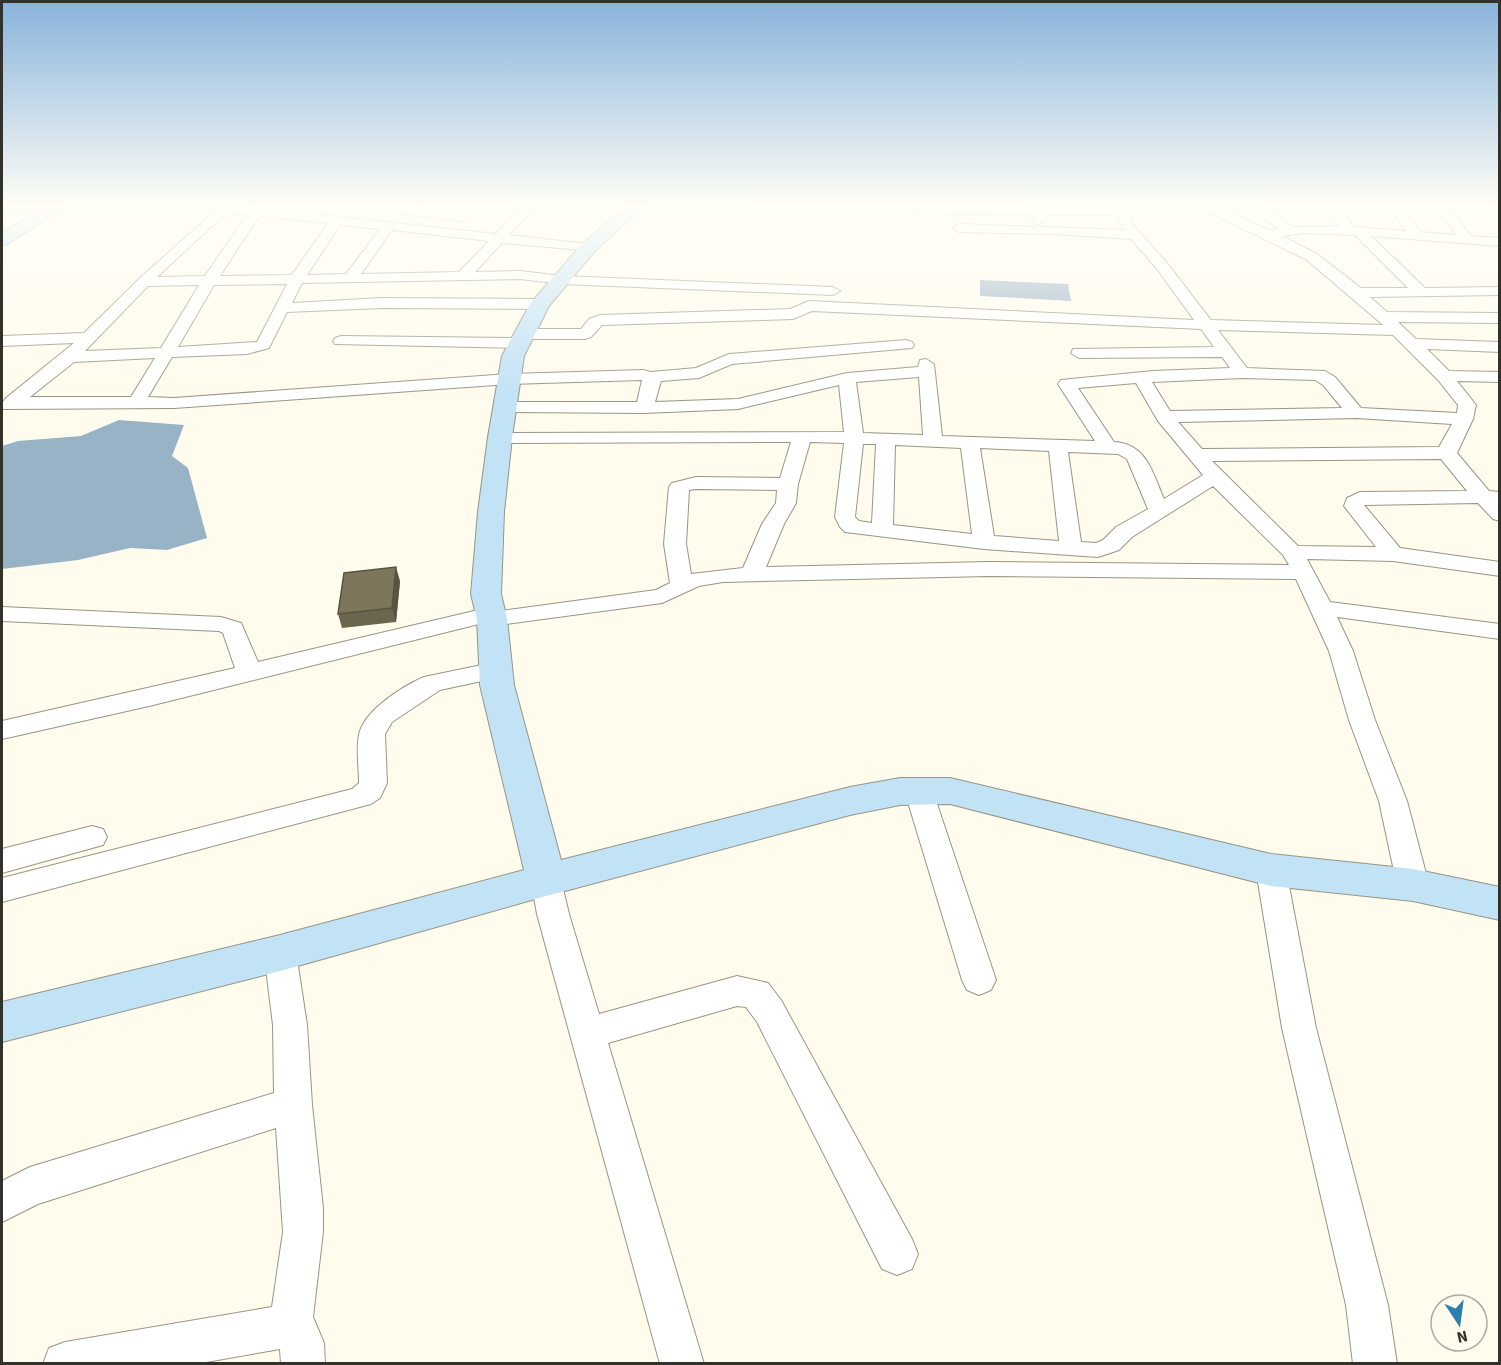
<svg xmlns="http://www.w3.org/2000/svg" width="1501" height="1365" viewBox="0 0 1501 1365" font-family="'Source Sans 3',sans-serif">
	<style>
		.water { fill: #98b2c6 }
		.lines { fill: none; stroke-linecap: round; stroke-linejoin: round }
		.street-casing { stroke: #989584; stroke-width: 2 }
		.secondary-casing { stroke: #989584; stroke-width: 2 }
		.primary-casing { stroke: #dededd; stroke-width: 2 }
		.street { fill: #fff; fill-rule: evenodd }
		.secondary { fill: #c2e2f6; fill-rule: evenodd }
		.primary { fill: #85c5ed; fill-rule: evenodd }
		.wall { fill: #6c654e }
		.shaded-wall { fill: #585340 }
		.building { fill: #7d765b; stroke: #585340; stroke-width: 1.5 }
	</style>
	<rect width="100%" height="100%" fill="#fffced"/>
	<path class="water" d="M980 280 1068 284 1071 301 980 296Z
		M119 420 184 425 172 456 188 468 207 538 167 550 130 548 78 560 2 569V446L18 441 81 436Z"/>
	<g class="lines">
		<defs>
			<path id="street" d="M189 205H237L253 208 257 205H271L267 209 496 234 524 205H537L509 235 588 244 595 248 593 251 502 243 475 272 520 271 562 276 833 287 840 291 833 295 562 284 520 279 302 283 292 303 382 298 540 299 548 304 540 309 382 308 287 312 269 348 247 354 172 357 148 397 174 398 509 374 643 370 651 372 696 368 729 354 906 340 912 342 914 345 912 348 732 364 699 378 661 381 655 402 738 399 847 373 918 367 920 360 926 359 934 364 942 436 1095 441 1058 384 1061 380 1153 371 1230 368 1222 357 1079 358 1071 353 1073 349 1214 347 1201 329 812 311 793 319 602 325 591 337 585 339H525L517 334 525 329H581L589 319 600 315 790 309 809 301 1194 320 1157 269 1131 239 1056 234 959 232 952 228 959 224 1124 230 1117 215H1048L1043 223 1038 224 1032 220 1035 215 916 213 914 210 920 206 1125 207 1130 205H1145L1130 215 1132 224 1167 263 1211 320 1383 325 1307 260 1194 205H1210L1269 230 1278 229 1248 205H1262L1292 227 1339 226 1327 205H1339L1353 227 1406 231 1388 205H1400L1421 232 1457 235 1434 205H1446L1471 236 1500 238V246L1371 236 1425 288 1500 287V295L1370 297 1387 312 1500 313V323L1398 322 1416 339 1500 342V352L1427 349 1449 371 1500 372V382L1457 381 1476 405 1473 419 1457 453 1489 491 1500 492V521L1493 519 1478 503 1364 505 1400 548 1500 562V576L1393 561 1307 559 1330 602 1500 624V639L1337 617 1353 651 1375 720 1407 801 1429 885 1424 894 1413 897 1402 894 1397 885 1379 801 1349 720 1329 651 1296 579 989 576 723 582 699 586 662 603 492 626 483 623 149 706 2 739V721L235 668 223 633 219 631 2 621V607L221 617 241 623 258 662 491 607 501 611 656 590 670 583 664 544 669 487 672 483 696 477 780 478 791 442 500 443 493 441 491 437 493 433 844 432 839 385 738 409 644 413 506 412 500 411 497 407 500 403 506 402H637L642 380 509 384 174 408 3 409 2 403 6 398 74 343 2 346V336L84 333 139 279 215 211 195 209ZM229 213 247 215 205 276 157 277 212 226ZM259 216 328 223 292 275 220 276ZM340 225 380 229 346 274 307 275ZM392 230 489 241 459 272 361 274ZM1304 233 1355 235 1408 288H1361L1317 254 1282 236ZM287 284 257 342 178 347 214 285ZM199 285 161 348 85 351 148 286ZM1218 330 1393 335 1438 380 1458 405 1457 413 1361 408 1335 377 1325 371 1247 368ZM155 358 131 397H30L74 362ZM919 377 923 435 863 433 856 382ZM1242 378 1315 380 1323 385 1342 408 1170 411 1152 382ZM1136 383 1158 421 1203 475 1164 499C1153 473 1146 443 1114 442L1078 388ZM1356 418 1452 424 1439 447 1202 449 1178 422ZM810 442 844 443 835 517 840 527 845 532 984 549 1098 557 1119 550 1132 537 1213 486 1283 555 1289 565 989 562 766 567 784 524 796 503 798 484ZM863 444H876L872 523 859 521 855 517ZM895 445 961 448 972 534 893 525ZM980 448 1049 451 1059 541 994 536ZM1068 452 1118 454 1127 459 1148 509 1116 527 1103 540 1096 543 1081 542ZM1441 459 1467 491 1360 492 1347 498 1344 506 1376 547 1298 546 1212 461ZM696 489 777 490 776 503 762 524 743 568 691 574 686 544 689 490Z
				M358 205H393L463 213 469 217 463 221 364 209Z
				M341 336 521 338 529 343 521 348 335 344 333 341 335 338Z
				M496 662 505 664 509 670 505 676 440 690 392 722 385 734 387 783 380 798 371 804 2 902V878L352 789 359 783C359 768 356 750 359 735 363 711 403 686 424 677Z
				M918 779 928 782 932 789 996 980 991 990 979 995 967 990 962 980 904 789 908 782Z
				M92 826 103 829 107 837 103 845 2 873V849Z
				M1271 858 1282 861 1286 870 1316 1028 1388 1305 1397 1364H1353L1346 1305 1282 1028 1256 870 1260 861Z
				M546 868 557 871 561 880 569 914 599 1014 737 976 768 983 781 1000 912 1239 918 1254 912 1269 897 1275 882 1269 757 1022 746 1007 737 1006 608 1043 704 1364H660L537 914 531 880 535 871Z
				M280 939 292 943 296 953 307 1025 312 1105 323 1208V1232L313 1317 324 1343 325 1364H281L280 1349 195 1364H43L49 1348 65 1342 272 1307 283 1232 276 1128 38 1204 2 1222V1181L30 1167 274 1093 273 1025 264 953 268 943Z"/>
			<path id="secondary" d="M47 205H66L8 244 2 245V233Z
				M628 205H645L594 252 549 306 524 356 512 437 504 512 501 594 507 619 514 685 561 860 850 787 900 778H950L1271 854 1413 869 1500 887V920L1413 901 1271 886 950 804 900 805 850 815 546 896 280 971 2 1042V1002L280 935 524 870 480 685 477 619 471 594 478 512 488 437 502 356 530 304 582 244Z
				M1486 205H1500V211L1488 208Z"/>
			<path id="primary" d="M2 205H40L38 208 2 215Z"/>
		</defs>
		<use href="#street" class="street-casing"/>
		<use href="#secondary" class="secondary-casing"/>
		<use href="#primary" class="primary-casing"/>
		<use href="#street" class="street"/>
		<use href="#secondary" class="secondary"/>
		<use href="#primary" class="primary"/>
	</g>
	<path class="wall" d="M400 581 396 622 342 628 338 614Z"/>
	<path class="shaded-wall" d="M396 567 400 581 396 622 392 608Z"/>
	<path class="building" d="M396 567 392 608 338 614 344 573Z"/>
	<linearGradient id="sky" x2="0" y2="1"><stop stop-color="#88b3da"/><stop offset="0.52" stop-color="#fffef7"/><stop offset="1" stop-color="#fffef7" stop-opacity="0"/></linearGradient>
	<rect width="1501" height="396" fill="url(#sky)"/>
	<rect width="1501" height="1365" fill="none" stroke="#32312a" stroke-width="6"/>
	<g transform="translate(1459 1323) rotate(167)"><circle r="28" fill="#fffced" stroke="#adab9f" stroke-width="1.5"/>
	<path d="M0-4.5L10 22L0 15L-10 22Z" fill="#2f7eb0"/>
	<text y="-9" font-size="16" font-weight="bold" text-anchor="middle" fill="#32312a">N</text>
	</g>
</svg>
